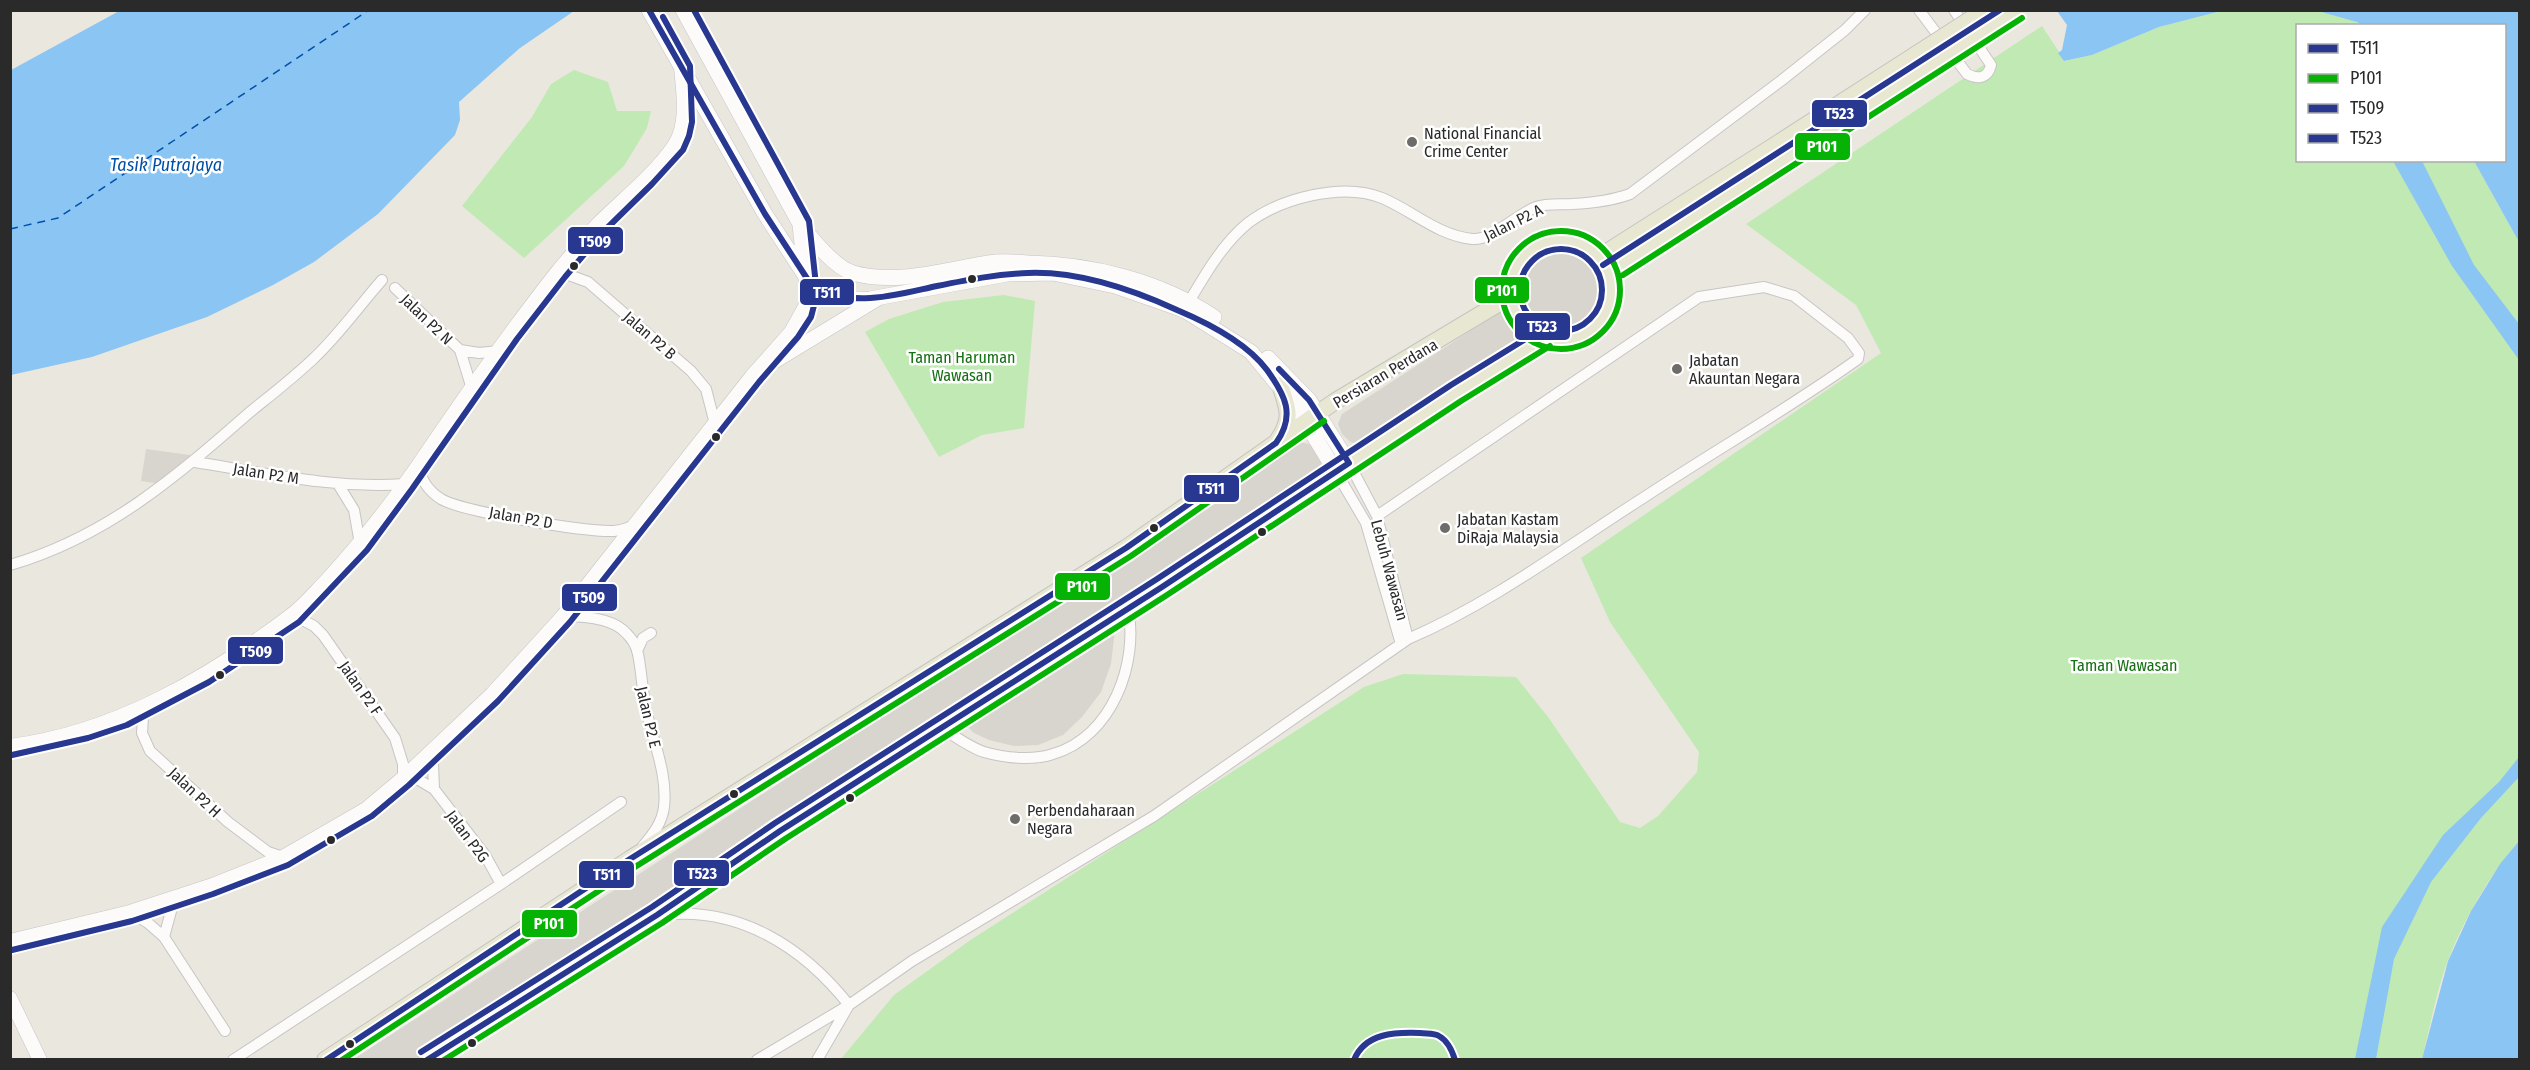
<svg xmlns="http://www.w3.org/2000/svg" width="2530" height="1070" viewBox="0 0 2530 1070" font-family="'Fira Sans Condensed',sans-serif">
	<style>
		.green { fill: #c1e9b4 }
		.plaza { fill: #d8d5ce }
		.water { fill: #8bc5f3 }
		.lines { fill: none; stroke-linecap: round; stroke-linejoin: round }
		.ferry { stroke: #0050a9; stroke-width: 1.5; stroke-dasharray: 8 6; stroke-linecap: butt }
		.minor-casing { stroke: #c7c5c5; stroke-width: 12 }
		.tertiary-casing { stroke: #c7c5c5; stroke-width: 15 }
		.secondary-casing { stroke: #c7c5c5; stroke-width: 16 }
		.primary-casing { stroke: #c5c4c1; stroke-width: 18 }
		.minor { stroke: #fcfbfa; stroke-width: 10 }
		.tertiary { stroke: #fcfbfa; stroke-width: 14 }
		.secondary { stroke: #fcfbfa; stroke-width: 15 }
		.primary { stroke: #e8e7d2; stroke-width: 16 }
		.primary-bridge-casing { stroke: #c5c4c1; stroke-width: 18; stroke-linecap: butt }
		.primary-bridge { stroke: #e8e7d2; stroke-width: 16 }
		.bus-1-casing { stroke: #fff; stroke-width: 10 }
		.bus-2-casing { stroke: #fff; stroke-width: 10 }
		.bus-3-casing { stroke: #fff; stroke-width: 10 }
		.bus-4-casing { stroke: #fff; stroke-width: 10 }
		.bus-1 { stroke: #283890; stroke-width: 6 }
		.bus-2 { stroke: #06b304; stroke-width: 6 }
		.bus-3 { stroke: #283890; stroke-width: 6 }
		.bus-4 { stroke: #283890; stroke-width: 6 }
		.poi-dot { fill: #6d6c69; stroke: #fff; stroke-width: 2 }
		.bus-dot { fill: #2a2a2a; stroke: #fff; stroke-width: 2 }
		.labels { text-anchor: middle; stroke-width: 5; stroke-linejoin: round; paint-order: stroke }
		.poi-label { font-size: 16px; fill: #2a2a2a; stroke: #fff; text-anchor: start }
		.street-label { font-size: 16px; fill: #2a2a2a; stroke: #fff }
		.park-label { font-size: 16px; fill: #147012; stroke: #fff }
		.water-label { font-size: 18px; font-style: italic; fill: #0050a9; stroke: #fff }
		.line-badge { stroke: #fff; stroke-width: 2 }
		.badge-label { font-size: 16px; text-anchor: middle; font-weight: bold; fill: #fff }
	</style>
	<rect width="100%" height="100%" fill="#eae7df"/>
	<path class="green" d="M2221 11C2262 11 2327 2 2362 25L2298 26V160L2474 161 2519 242V841C2489 876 2465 917 2448 960 2436 992 2430 1027 2422 1059L840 1060 894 995 969 941 1364 687 1403 674 1516 677 1548 717 1620 822 1640 828 1658 816 1697 772 1699 752 1610 622 1581 558 1881 353 1856 305 1746 224 2042 26 2065 61 2092 55 2159 27Z
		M574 70 608 82 617 111H651L647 128 624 166 524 258 462 206 532 117 551 84Z
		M1004 295 1035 301 1024 428 982 435 939 457 865 332 889 319 943 302Z"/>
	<path class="plaza" d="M1524 291a39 39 0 1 1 78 0a39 39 0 1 1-78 0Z
		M1504 309 1507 319 1523 337 1360 444 1350 442 1342 434 1338 424 1342 414Z
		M1300 442 1309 444 1319 452 1322 462 1319 472 1144 586 415 1059 352 1060 900 705Z
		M146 449 197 456 160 484 141 481Z
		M1115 630 1111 664 1101 692 1082 717 1063 735 1038 745 1014 746 989 740 974 733 967 726Z"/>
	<path class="water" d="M121 10H574V11L520 48 459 102 460 120 455 135 378 214 314 262 273 285 207 317 92 357 11 375V70Z
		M2057 11H2221L2159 27 2092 55 2064 61 2058 53 2062 50 2067 25Z
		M2318 11H2519V242L2474 161 2504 160V26L2362 25 2357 22Z
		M2393 161H2422L2474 265 2519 324V360L2452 266Z
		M2519 757V777L2481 818 2431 882 2394 959 2376 1059H2355L2382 927 2443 835 2499 782Z
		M2519 841V1059H2422L2448 961 2471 911 2500 864Z"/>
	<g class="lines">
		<path class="ferry" d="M10 229 58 218 369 10"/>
		<defs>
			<path id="minor" d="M1919 10 1967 74C1979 80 1988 78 1991 65L1954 10
				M558 271 588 282 691 371 706 389 715 424
				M395 288 460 350 472 389
				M1186 307C1203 278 1222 244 1248 223 1281 198 1343 182 1382 198 1413 211 1437 235 1472 239 1491 241 1517 214 1536 207 1548 203 1560 205 1572 204 1593 203 1611 201 1630 194L1782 80 1845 30 1865 10
				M460 350 479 353 499 351
				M195 462C264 473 335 489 405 484
				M1349 463 1377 516 1408 639
				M417 466C423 481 427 490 441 499 463 512 586 532 614 531 622 530 630 528 636 523
				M1336 472 1366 523 1401 644
				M338 484 354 510 360 544
				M10 565C107 537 177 476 250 412 271 395 293 378 313 359 338 336 359 306 382 280
				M293 615 314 626 323 635 395 738 403 764V778L419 780 434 789 433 764 439 744
				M563 616C583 616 614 618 627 634 631 638 635 644 637 650 641 664 642 688 645 704 651 737 668 772 664 807 662 823 653 834 643 846
				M637 651 643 638 651 633
				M148 703 143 718 142 733 150 751 228 822 268 852 283 857
				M941 727C954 736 969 747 984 752 1005 758 1032 761 1053 754 1112 737 1139 663 1128 608
				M434 789 485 855 501 884
				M130 912 148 923 164 937 173 904 180 896
				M662 915C739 906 803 947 849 1005
				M164 937 225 1031
				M233 1060 501 884 621 802
				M757 1060 849 1005 912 961 1154 816 1408 639C1492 603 1566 547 1643 498 1714 451 1788 409 1858 359L1859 353 1848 338 1794 296 1764 287 1699 297 1377 516
				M817 1060 849 1005"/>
			<path id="tertiary" d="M767 366 879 298
				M10 746C113 733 208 678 290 616 303 607 315 592 326 581 359 545 389 507 417 467 462 401 508 334 558 271 571 256 584 239 597 225 623 199 653 176 674 146 689 124 683 91 681 67
				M10 941 130 912 210 886 283 857 366 809 403 778 492 694 563 616 752 376 791 332 806 305 808 293 805 274
				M10 998 40 1060"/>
			<path id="secondary" d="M649 10 765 214 810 283C828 297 848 300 870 299L1007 274 1053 273 1115 286 1184 310 1251 352 1297 408 1336 472
				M683 10 800 224C812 239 834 267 853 273 899 286 949 268 996 262 1007 261 1018 262 1028 263 1092 264 1160 281 1214 317
				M800 224 805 272
				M1268 358 1309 400 1349 463"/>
			<path id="primary" d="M1511 290a50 50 0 1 1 100 0a50 50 0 1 1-100 0Z
				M1599 257 1780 142
				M1608 273 1790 154
				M1278 440C1293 418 1288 409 1280 385
				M325 1060 630 859 1126 548 1334 402 1511 296
				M426 1060 657 915 780 831 1162 587 1456 393 1545 338"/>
		</defs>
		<use href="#minor" class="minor-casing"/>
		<use href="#tertiary" class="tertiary-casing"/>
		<use href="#secondary" class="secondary-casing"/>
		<use href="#primary" class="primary-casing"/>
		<use href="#minor" class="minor"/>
		<use href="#tertiary" class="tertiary"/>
		<use href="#secondary" class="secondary"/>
		<use href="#primary" class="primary"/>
		<defs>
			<path id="primary-bridge" d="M1780 142 1985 10
				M1790 154 2017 10"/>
		</defs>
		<use href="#primary-bridge" class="primary-bridge-casing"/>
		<use href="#primary-bridge" class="primary-bridge"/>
		<defs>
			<path id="bus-1" d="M326 1060 630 859 1126 548 1276 443C1296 415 1285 395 1267 370 1246 342 1208 323 1177 310 1131 289 1079 271 1028 273 997 274 967 280 937 286 895 295 849 310 810 283L765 214 649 10
				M427 1060 657 915 780 831 1162 587 1349 463 1309 400 1279 369"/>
			<path id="bus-2" d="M1502 290a59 59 0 1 1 118 0a59 59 0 1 1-118 0Z
				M1623 275 2022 18
				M342 1060 635 867 1131 556 1324 421
				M444 1060 662 923 785 839 1167 595 1461 401 1550 346"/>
			<path id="bus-3" d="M12 755 88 738 127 725 209 682 299 622 367 550 412 489 517 339 565 277 603 232 652 184 683 150 689 136 692 122 690 66 663 17
				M12 950 132 921 213 894 288 865 372 816 409 785 498 701 570 622 759 382 798 337 811 317 817 294 809 221 694 10
				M1354 1060C1365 1033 1395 1032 1420 1033 1427 1034 1434 1033 1439 1036 1448 1041 1452 1050 1455 1060"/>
			<path id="bus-4" d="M1520 290a41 41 0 1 1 82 0a41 41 0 1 1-82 0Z
				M1603 265 2000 10
				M421 1052 652 907 775 823 1157 579 1451 385 1540 330"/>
		</defs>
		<use href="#bus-1" class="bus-1-casing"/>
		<use href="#bus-2" class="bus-2-casing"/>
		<use href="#bus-3" class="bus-3-casing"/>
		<use href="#bus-4" class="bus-4-casing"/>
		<use href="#bus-1" class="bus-1"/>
		<use href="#bus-2" class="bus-2"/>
		<use href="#bus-3" class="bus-3"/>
		<use href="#bus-4" class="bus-4"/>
	</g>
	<g class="poi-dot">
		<circle cx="1412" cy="142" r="6"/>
		<circle cx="1677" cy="369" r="6"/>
		<circle cx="1445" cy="528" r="6"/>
		<circle cx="1015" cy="819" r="6"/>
	</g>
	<g class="bus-dot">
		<circle cx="574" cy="266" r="5"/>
		<circle cx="972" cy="279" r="5"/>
		<circle cx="716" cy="437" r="5"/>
		<circle cx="1154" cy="528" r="5"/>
		<circle cx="1262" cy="532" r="5"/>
		<circle cx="220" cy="675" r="5"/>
		<circle cx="734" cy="794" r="5"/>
		<circle cx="850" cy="798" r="5"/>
		<circle cx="331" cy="840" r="5"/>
		<circle cx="472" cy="1043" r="5"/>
		<circle cx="350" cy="1044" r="5"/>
	</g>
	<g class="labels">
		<g class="poi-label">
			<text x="1424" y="139">National Financial<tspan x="1424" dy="18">Crime Center</tspan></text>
			<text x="1689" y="366">Jabatan<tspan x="1689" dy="18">Akauntan Negara</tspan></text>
			<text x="1457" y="525">Jabatan Kastam<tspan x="1457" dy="18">DiRaja Malaysia</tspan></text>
			<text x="1027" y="816">Perbendaharaan<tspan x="1027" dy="18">Negara</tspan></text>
		</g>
		<g class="street-label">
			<text transform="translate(1513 222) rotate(-26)" y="6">Jalan P2 A</text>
			<text transform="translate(427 319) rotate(44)" y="6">Jalan P2 N</text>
			<text transform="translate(650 335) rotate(41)" y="6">Jalan P2 B</text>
			<text transform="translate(1385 373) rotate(-31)" y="6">Persiaran Perdana</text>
			<text transform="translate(266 473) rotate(9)" y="6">Jalan P2 M</text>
			<text transform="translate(521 517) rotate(10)" y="6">Jalan P2 D</text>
			<text transform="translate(1390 570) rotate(75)" y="6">Lebuh Wawasan</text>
			<text transform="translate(361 688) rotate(55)" y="6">Jalan P2 F</text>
			<text transform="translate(649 717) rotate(77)" y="6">Jalan P2 E</text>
			<text transform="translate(195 792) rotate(43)" y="6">Jalan P2 H</text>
			<text transform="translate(468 836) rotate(53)" y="6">Jalan P2G</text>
		</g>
		<g class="park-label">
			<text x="962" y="363">Taman Haruman<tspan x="962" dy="18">Wawasan</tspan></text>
			<text x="2124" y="671">Taman Wawasan</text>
		</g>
		<g class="water-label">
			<text x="166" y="171">Tasik Putrajaya</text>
		</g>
	</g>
	<g class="line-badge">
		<rect x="1811" y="99" width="57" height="29" rx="6" fill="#283890"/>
		<rect x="1794" y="132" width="57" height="29" rx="6" fill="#06b304"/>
		<rect x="567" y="226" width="57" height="29" rx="6" fill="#283890"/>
		<rect x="1474" y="276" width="56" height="28" rx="6" fill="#06b304"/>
		<rect x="799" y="278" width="56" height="28" rx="6" fill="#283890"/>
		<rect x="1514" y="312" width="57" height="29" rx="6" fill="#283890"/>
		<rect x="1183" y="474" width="57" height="29" rx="6" fill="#283890"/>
		<rect x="1054" y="572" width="57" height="29" rx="6" fill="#06b304"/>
		<rect x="561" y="583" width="57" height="29" rx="6" fill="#283890"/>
		<rect x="227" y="636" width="57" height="29" rx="6" fill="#283890"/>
		<rect x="673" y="859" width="57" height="28" rx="6" fill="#283890"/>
		<rect x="578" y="860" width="57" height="29" rx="6" fill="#283890"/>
		<rect x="521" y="909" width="57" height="29" rx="6" fill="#06b304"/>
	</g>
	<g class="badge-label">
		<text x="1839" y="119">T523</text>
		<text x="1822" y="152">P101</text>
		<text x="595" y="247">T509</text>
		<text x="1502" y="296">P101</text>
		<text x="827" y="298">T511</text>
		<text x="1542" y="332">T523</text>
		<text x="1211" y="494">T511</text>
		<text x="1082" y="592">P101</text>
		<text x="589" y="603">T509</text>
		<text x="256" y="657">T509</text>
		<text x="702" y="879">T523</text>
		<text x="607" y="880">T511</text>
		<text x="549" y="929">P101</text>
	</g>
	<rect width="2530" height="1070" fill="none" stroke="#2a2a2a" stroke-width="24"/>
	<rect x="2296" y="24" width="210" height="138" fill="#ffffff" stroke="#aaaaaa" stroke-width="1.5"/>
	<rect x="2308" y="44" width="30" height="9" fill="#283890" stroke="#aaaaaa" stroke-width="1.5"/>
	<text x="2350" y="54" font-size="18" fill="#2a2a2a">T511</text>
	<rect x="2308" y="74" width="30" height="9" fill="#06b304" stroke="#aaaaaa" stroke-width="1.5"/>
	<text x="2350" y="84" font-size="18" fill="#2a2a2a">P101</text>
	<rect x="2308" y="104" width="30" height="9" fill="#283890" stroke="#aaaaaa" stroke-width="1.5"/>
	<text x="2350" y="114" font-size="18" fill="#2a2a2a">T509</text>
	<rect x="2308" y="134" width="30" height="9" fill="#283890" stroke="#aaaaaa" stroke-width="1.5"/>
	<text x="2350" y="144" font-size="18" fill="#2a2a2a">T523</text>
</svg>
